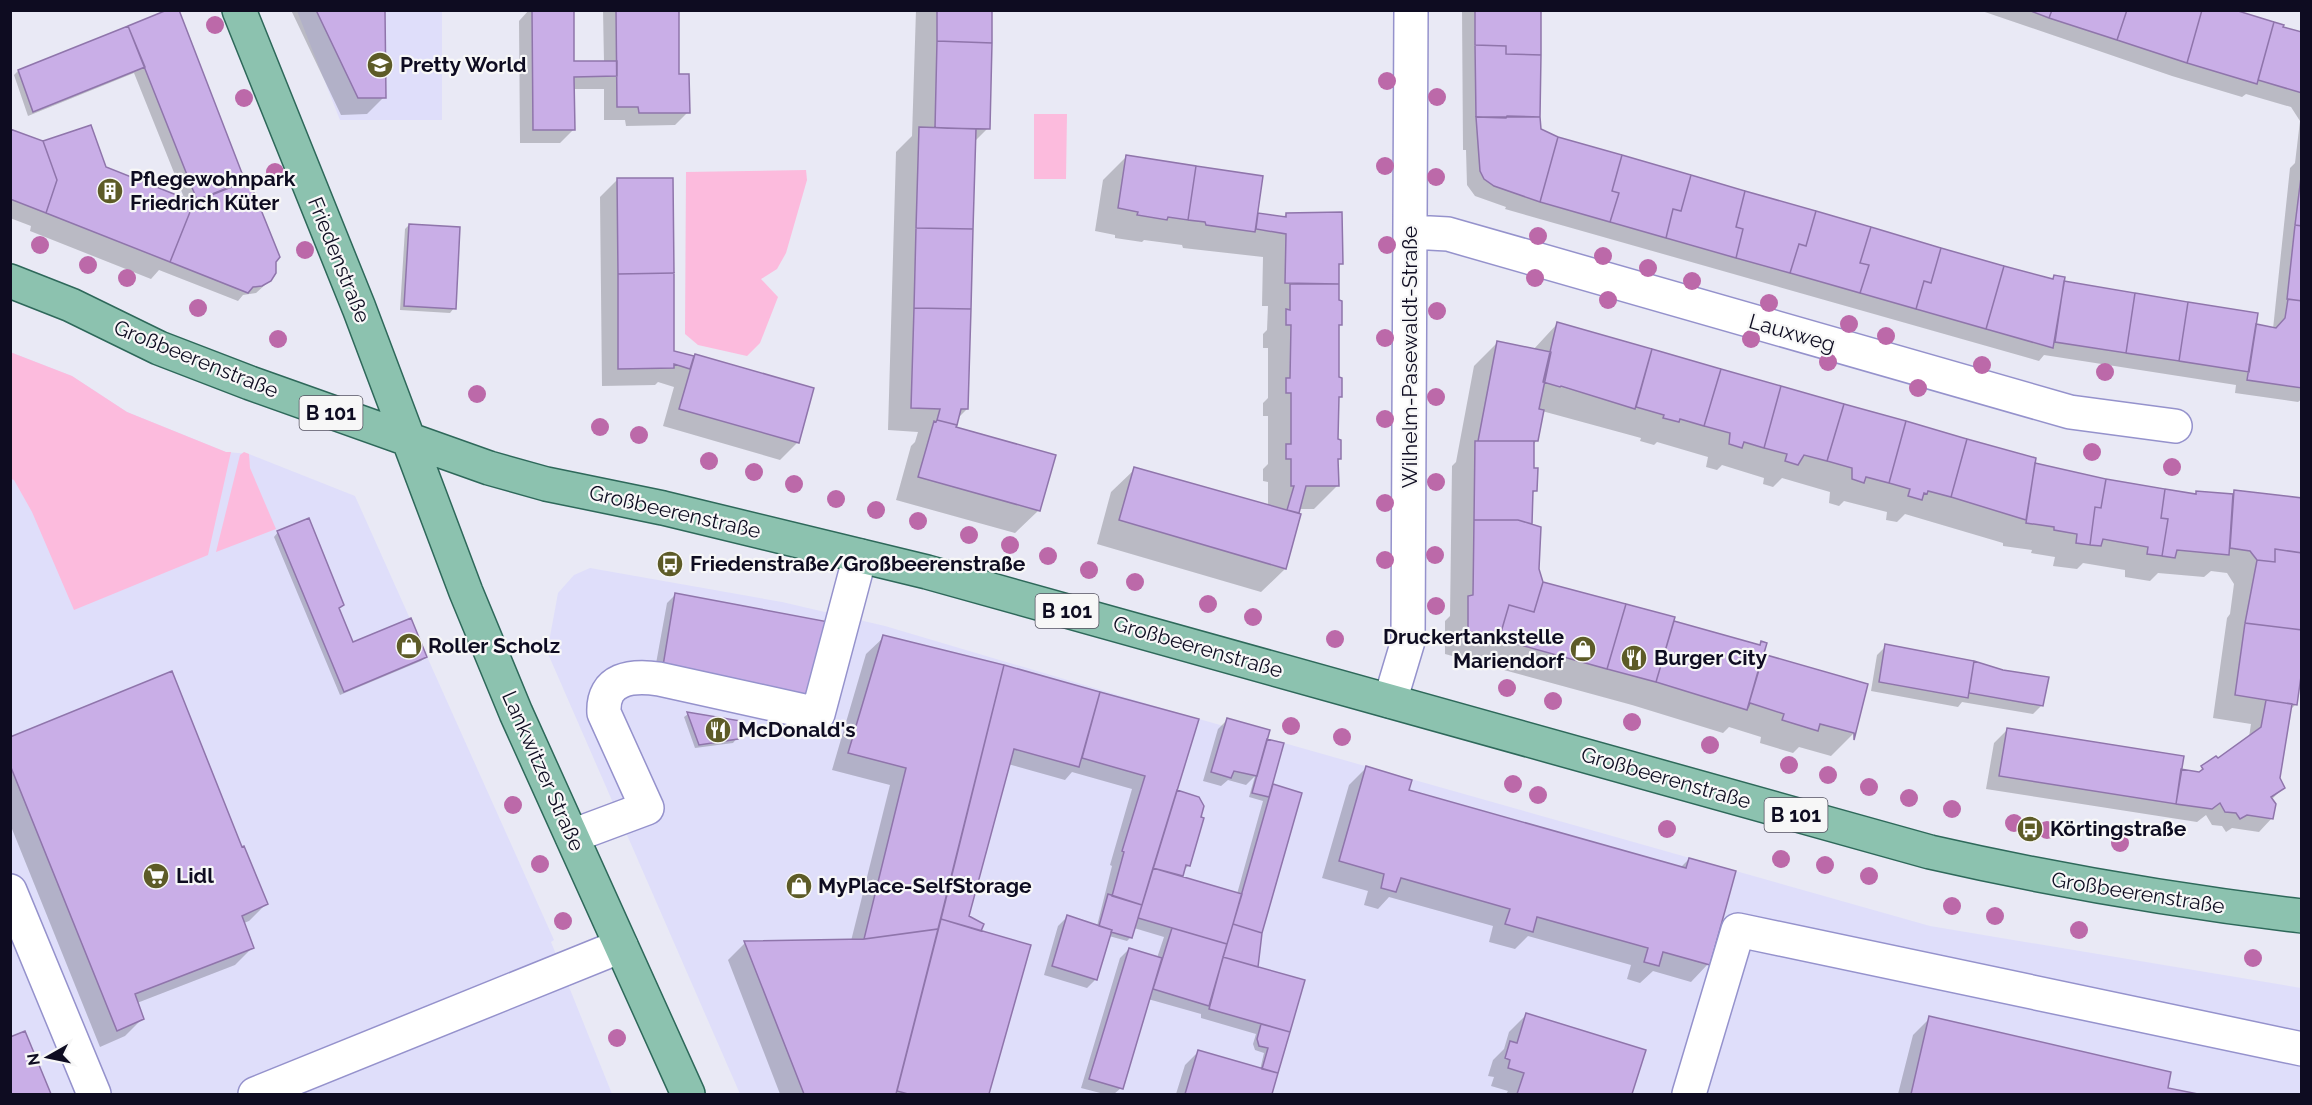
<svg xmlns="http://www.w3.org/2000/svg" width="2312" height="1105" viewBox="0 0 2312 1105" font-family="Raleway,sans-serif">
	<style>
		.built { fill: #dfdefa }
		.green { fill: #fcbbdd }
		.shadow { fill: #0003 }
		.building { fill: #c9aee7; stroke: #8f75ab; stroke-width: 1.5 }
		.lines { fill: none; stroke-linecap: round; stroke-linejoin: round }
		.minor-casing { stroke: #9592cc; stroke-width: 36 }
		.major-casing { stroke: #2e685a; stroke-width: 36 }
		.minor { stroke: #fff; stroke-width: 33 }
		.major { stroke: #8cc2af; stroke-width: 33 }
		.tree { fill: #bc69a9 }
		.labels { text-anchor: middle; stroke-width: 4.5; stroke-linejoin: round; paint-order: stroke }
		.shield { fill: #f7f7f7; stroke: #545261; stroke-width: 1.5 }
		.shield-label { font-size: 20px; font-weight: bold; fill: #0e0c21 }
		.poi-label { font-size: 21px; font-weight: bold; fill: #0e0c21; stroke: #f7f7f7; text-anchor: start }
		.street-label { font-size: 21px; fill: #0e0c21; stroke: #f7f7f7 }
	</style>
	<rect width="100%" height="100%" fill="#e9e9f5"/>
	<path class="built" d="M297 11H442V120H340Z
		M10 352 72 376 127 412 226 452 249 454 355 496 554 940 551 942 612 1094H11Z
		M590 568 782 602 885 626 1199 719 1930 926 2301 988V1094H740L549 656V642L558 593 574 575Z"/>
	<path class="green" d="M1034 114H1067L1066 179H1034Z
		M806 170 807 180 786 253 777 269 761 279 778 297 760 343 747 356 698 345 685 334 686 172Z
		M10 352 72 376 127 412 226 452H231L208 555 74 610 32 512 14 480 11 479Z
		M244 452 249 454 250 468 276 529 216 552 240 455Z"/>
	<path class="shadow" d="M171 10H177L244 183 266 284 256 293 243 295 238 301 159 270 151 279 30 231 31 226 10 218V130L185 200 134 73 28 116 14 75 18 71Z
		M291 10H384V97L367 114 341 115Z
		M529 10H573V63L604 62 603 10H677L678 75 688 112 675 125 626 126 625 120H604V89H573V130L560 143H520L519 21Z
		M916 10H991L988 128 974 142 967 409 957 419 955 428 1039 510 1015 533 896 500 911 446 915 442 918 432 888 430 896 152 912 136Z
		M1462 10H1540L1537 122 1542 133 2052 280 2055 277 2062 282 2273 329 2290 168 2295 163 2300 121 2291 107 2246 94 2242 97 2172 76 1979 10H2232L2302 34V399L2298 402 2235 393 2236 385 2044 355 2039 361 1505 209 1506 207 1475 196 1467 185 1466 150H1463Z
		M1127 156 1256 214 1283 218 1286 214 1341 263 1338 267 1337 283 1340 324 1337 327V379L1340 396 1337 399V441L1339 459 1337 461V486L1314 509H1298L1297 514 1299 515 1285 569 1261 592 1097 544 1111 492 1135 469 1268 506V482L1263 481V469L1268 464V416H1263V403L1268 398V348H1263V334L1267 330 1268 306H1262L1263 257 1183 248 1182 245 1144 240 1142 242 1115 238V235L1095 231 1103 180Z
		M617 180 673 352 693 357 695 356 798 442 780 460 663 426 674 387 658 382 655 385 602 386 600 197Z
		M409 225 454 308 450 313 400 310 405 229Z
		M1557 324 2034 459 2033 464 2079 476 2194 495 2197 492 2231 495 2234 492 2302 499 2296 704 2290 710 2279 779 2283 788 2271 800 2272 818 2259 832 2232 828 2226 832 2222 826 2212 825 2206 815 2197 822 1986 789 1994 743 2007 730 2197 773 2249 737 2251 724 2213 718 2227 618 2230 614 2234 584 2227 573 2211 571 2204 577 2158 573 2150 581 2125 577V570L2083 563 2077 569 2053 566 2055 557 2031 553 2032 550 2003 546V543L1905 514 1897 522 1886 520 1887 512 1844 501 1839 506 1829 503 1830 492 1782 478 1773 487 1763 484 1764 478 1722 465 1717 470 1706 467 1708 457 1657 442 1654 445 1640 441 1641 438 1542 411 1537 440 1533 445 1535 491 1531 495V525L1542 584 1758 646 1761 643V655L1854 733 1831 756 1799 747 1793 753 1760 743 1761 737 1729 727 1723 733 1632 705 1445 654V621L1450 616 1452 466 1456 462 1474 366 1497 343 1533 350Z
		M278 532 343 605 338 609 352 644 426 657 421 661 340 695 274 537Z
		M676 594 832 624 653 680 667 603Z
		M884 637 1005 667 1197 720 1174 796 1189 865 1182 872 1181 877 1237 894 1263 801 1249 797 1255 776 1246 785 1228 780 1221 786 1203 781 1218 729 1227 720 1266 740 1270 789 1273 786 1261 932 1255 968 1303 981 1271 1094H1176L1185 1065 1198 1052 1260 1070 1264 1053 1255 1050 1253 1044 1256 1034 1201 1018V1014L1148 999 1121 1088 1114 1094H1104L1081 1088 1120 958 1129 949 1157 958 1164 937 1134 928 1131 937 1127 941 1109 936 1096 979 1087 988 1044 975 1058 926 1067 917 1097 926 1112 866 1110 865 1132 789 1072 772 1065 780 1008 764 968 916 979 932 1029 946 988 1094H780L728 960 745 943 851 941 890 785 832 770 866 654Z
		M1886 646 1973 663 2003 671 2042 705 2033 714 1962 702 1958 707 1871 691 1877 655Z
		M688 714 737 738 733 743 695 748 684 717Z
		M10 738 241 849 266 904 249 921 244 923 253 947 235 965 137 1003 143 1018 125 1036 100 1047 10 824Z
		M1366 768 1407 791 1680 868 1689 859 1708 964 1691 982 1653 971 1640 983 1627 979 1631 965 1528 936 1515 949 1489 942 1493 926 1389 897 1378 909 1364 905 1368 891 1322 878 1349 785Z
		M1527 1014 1644 1051 1631 1094H1506L1508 1091 1491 1086 1494 1077 1488 1076 1493 1060 1504 1049 1509 1032Z
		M1930 1018 2166 1089 2191 1094H1898L1913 1035Z
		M25 1033 49 1094H10V1035L12 1038Z"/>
	<path class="building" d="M167 10H179L245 181 197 200 128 26Z
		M316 10H385L386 98H358Z
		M532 10H574V61H617V76L574 77 575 130H533Z
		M616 10H679V74H689L690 113H639L638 107H617Z
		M937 10H992V43L937 41Z
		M1475 10H1541V55L1506 54V46L1475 45Z
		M2028 10H2052L2049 18Z
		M2052 10H2127L2117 40 2049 18Z
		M2127 10H2202L2187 63 2117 40Z
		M2202 10H2235L2274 22 2257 84 2187 63Z
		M2274 22 2284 25 2283 27 2302 32V93L2258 80Z
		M128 26 145 67 33 112 18 70Z
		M937 41 992 43 990 129 935 128Z
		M1475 45 1506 46V54L1541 55 1540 117H1476Z
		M1507 116 1540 117 1541 129 1558 137 1540 202 1494 186 1484 179 1480 171 1476 117 1506 118Z
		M91 125 106 167 194 202 170 262 46 213 57 180 43 141Z
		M919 127 976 129 973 229 916 228Z
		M10 129 43 141 57 180 46 213 10 199Z
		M1558 137 1622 155 1612 191 1619 193 1610 222 1540 202Z
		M1126 155 1196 166 1188 220 1168 217 1167 220 1137 215 1138 212 1118 208Z
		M1622 155 1691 175 1681 211 1673 209 1666 238 1610 222 1619 193 1612 191Z
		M1196 166 1263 176 1255 232 1206 225 1205 222 1188 220Z
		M2302 169V226L2295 225Z
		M1691 175 1745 191 1736 227 1743 229 1736 258 1666 238 1673 209 1681 211Z
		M617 178H673L674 273 618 274Z
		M249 180 280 257 276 262V273L271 281 262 286 253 287 248 293 170 262 194 202Z
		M1745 191 1816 211 1806 246 1799 244 1790 273 1736 258 1743 229 1736 227Z
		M1816 211 1871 227 1860 263 1869 265 1860 293 1790 273 1799 244 1806 246Z
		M1342 212 1343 264H1339V284L1285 283 1286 234 1256 229 1258 213 1286 217V213Z
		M409 224 460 227 456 309 404 306Z
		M2295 225 2302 226V301L2287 299Z
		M1871 227 1941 248 1931 283 1924 281 1916 309 1860 293 1869 265 1860 263Z
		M916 228 973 229 971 309 914 308Z
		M1941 248 2004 266 1986 329 1916 309 1924 281 1931 283Z
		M2004 266 2053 279 2054 275 2065 277 2053 348 1986 329Z
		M674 273V351L694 356 690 369 674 364V368L618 369V274Z
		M2064 281 2135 293 2126 353 2055 342Z
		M1290 284H1339V300L1342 301V325H1339V377L1342 378V397H1339L1338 439 1341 440V459H1338L1339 486H1306L1299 513 1287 510 1294 486H1291V459H1286V444H1291V393H1286V378H1290L1291 325H1286V309L1290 310Z
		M2135 293 2188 302 2179 361 2126 353Z
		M2288 299 2302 301V388L2247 380 2256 324 2276 328 2285 318Z
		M2188 302 2258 313 2249 372 2179 361Z
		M914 308 971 309 968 409H961L957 425 937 420 940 409 911 408Z
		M1557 322 1652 349 1635 409 1561 386 1560 387 1543 382Z
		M1497 341 1551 352 1539 409 1544 410 1538 441H1478Z
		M1652 349 1721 369 1704 426 1680 419 1679 422 1663 418 1664 415 1636 407Z
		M695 354 814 388 799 443 679 409Z
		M1721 369 1781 386 1764 448 1744 442 1742 448 1729 444 1730 433 1704 426Z
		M1781 386 1844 404 1827 461 1804 455 1798 465 1785 461 1787 454 1764 448Z
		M1844 404 1906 421 1889 483 1866 477 1864 483 1852 479V468L1827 461Z
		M937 420 957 425 956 427 1056 455 1040 511 918 477 934 421 936 422Z
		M1906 421 1967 439 1951 497 1928 491 1927 494 1924 493 1922 500 1908 496 1910 489 1889 483Z
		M1967 439 2036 458 2026 520 1951 497Z
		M1475 441H1534V468H1538L1537 491H1533L1532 524 1518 520H1474Z
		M2035 463 2106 479 2101 508 2095 507 2090 545 2076 543 2077 534 2054 530V527L2026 523Z
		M1134 467 1301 514 1286 569 1119 520Z
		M2106 479 2165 489 2161 518 2168 519 2162 556 2147 554 2148 547 2103 539 2101 546 2090 545 2095 507 2101 508Z
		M2165 489 2196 494V491L2233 494 2229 555 2177 550 2175 558 2162 556 2168 519 2161 518Z
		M2234 490 2302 498V553L2275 549V562L2257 560 2250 551 2230 548Z
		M309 518 344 605 339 608 353 642 411 618 427 657 344 692 277 531Z
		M1474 520H1518L1541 527 1539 569 1543 582 1534 612 1509 605 1499 639 1468 631V596L1473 595Z
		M2275 549 2302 553V630L2245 623 2257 560 2275 562Z
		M1543 582 1626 604 1607 669 1499 639 1509 605 1534 612Z
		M675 593 834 623 819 700 662 672Z
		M1626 604 1675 617 1656 682 1607 669Z
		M1674 621 1760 645 1761 641 1767 643 1747 710 1656 682Z
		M2245 623 2302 630V669L2297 705 2235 695Z
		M883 635 1004 665 938 929 864 939 906 768 848 753Z
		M1885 644 1974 661 1968 698 1879 682Z
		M1763 654 1868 684 1854 740V733L1820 724 1818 731 1782 720 1784 714 1750 703 1747 710Z
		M1974 661 2003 670 2049 677 2043 706 1969 693Z
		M1004 665 1100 692 1079 767 1014 749 969 916 984 924 981 931 941 919Z
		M172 671 242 847 244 846 268 904 242 916 254 948 135 994 144 1019 117 1031 10 765V737Z
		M1100 692 1199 719 1142 905 1112 896 1124 852 1122 851 1145 776 1082 758Z
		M2266 700 2292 704 2280 778 2285 788 2271 797 2276 804 2273 819 2247 815 2240 819 2236 813 2225 812 2220 803 2212 809 2176 804 2181 769 2199 772 2203 769 2201 766 2216 756 2218 758 2261 727Z
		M687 712 741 721 738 739 699 745Z
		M1227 718 1270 730 1257 776 1234 771 1231 778 1211 772Z
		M2007 728 2184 756 2176 804 1999 776Z
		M1267 739 1284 743 1269 797 1252 793Z
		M1366 766 1412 780 1409 790 1686 868 1689 858 1736 871 1710 965 1663 952 1659 966 1644 962 1648 948 1537 917 1533 932 1505 924 1510 909 1401 878 1396 892 1381 888 1384 874 1339 861Z
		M1273 784 1302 793 1262 933 1233 924Z
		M1177 790 1199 797 1204 806 1201 817 1204 818 1190 866 1186 865 1183 876 1153 868Z
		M1153 868 1242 894 1227 944 1138 918Z
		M1108 894 1142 905 1132 938 1111 932 1112 930 1099 926Z
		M1067 915 1112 930 1097 980 1052 966Z
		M941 919 1031 945 989 1094H908L897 1091Z
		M1233 924 1262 933 1258 967 1223 957Z
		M1172 928 1227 944 1209 1006 1153 989Z
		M938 929 896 1094H804L744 941 864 939Z
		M1129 948 1162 958 1123 1089 1089 1079Z
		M1223 957 1305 980 1290 1032 1209 1009Z
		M1526 1013 1646 1050 1632 1094H1517L1524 1073 1508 1068 1510 1060 1505 1058 1510 1041 1517 1043Z
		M1929 1016 2171 1072 2168 1088 2198 1094H1911Z
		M1261 1024 1290 1032 1278 1073 1262 1069 1268 1048 1259 1046 1257 1039Z
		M25 1031 51 1094H10V1037Z
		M1198 1050 1278 1073 1272 1094H1185Z"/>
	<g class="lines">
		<defs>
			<path id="minor" d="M1411 232 1448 234 2070 412 2175 426
				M1390 701 1408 641 1411 10
				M572 836 647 808 604 713C602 678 632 675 659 679L818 714 860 556
				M10 891 94 1094
				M255 1094 621 946
				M1689 1094 1738 930 2302 1049"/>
			<path id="major" d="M239 10 359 308 466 592 516 713 688 1094
				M10 281 71 305 159 348 250 383 489 468 546 484 663 508 927 572 1930 852C2053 880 2176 901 2302 916"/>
		</defs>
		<use href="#minor" class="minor-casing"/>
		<use href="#major" class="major-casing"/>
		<use href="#minor" class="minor"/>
		<use href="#major" class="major"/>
	</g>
	<g class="tree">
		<circle cx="215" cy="25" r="9"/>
		<circle cx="1387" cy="81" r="9"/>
		<circle cx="1437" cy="97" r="9"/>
		<circle cx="244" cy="98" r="9"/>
		<circle cx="1385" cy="166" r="9"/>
		<circle cx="275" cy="172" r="9"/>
		<circle cx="1436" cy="177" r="9"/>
		<circle cx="1538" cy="236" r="9"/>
		<circle cx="40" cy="245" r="9"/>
		<circle cx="1387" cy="245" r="9"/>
		<circle cx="305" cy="250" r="9"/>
		<circle cx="1603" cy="256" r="9"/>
		<circle cx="88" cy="265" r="9"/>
		<circle cx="1648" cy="268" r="9"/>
		<circle cx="127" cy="278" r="9"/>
		<circle cx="1535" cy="278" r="9"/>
		<circle cx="1692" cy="281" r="9"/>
		<circle cx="1608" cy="300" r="9"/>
		<circle cx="1769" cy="303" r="9"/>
		<circle cx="198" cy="308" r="9"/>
		<circle cx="1437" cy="311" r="9"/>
		<circle cx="1849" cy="324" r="9"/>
		<circle cx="1886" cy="336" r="9"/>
		<circle cx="1385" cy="338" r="9"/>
		<circle cx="278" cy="339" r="9"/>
		<circle cx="1751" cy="339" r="9"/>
		<circle cx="1828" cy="362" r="9"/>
		<circle cx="1982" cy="365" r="9"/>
		<circle cx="2105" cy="372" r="9"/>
		<circle cx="1918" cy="388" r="9"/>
		<circle cx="477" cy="394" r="9"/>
		<circle cx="1436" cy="397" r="9"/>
		<circle cx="1385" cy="419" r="9"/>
		<circle cx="600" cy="427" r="9"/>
		<circle cx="639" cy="435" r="9"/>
		<circle cx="2092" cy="452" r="9"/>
		<circle cx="709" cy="461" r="9"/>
		<circle cx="2172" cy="467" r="9"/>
		<circle cx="754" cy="472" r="9"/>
		<circle cx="1436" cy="482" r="9"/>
		<circle cx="794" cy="484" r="9"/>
		<circle cx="836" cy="499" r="9"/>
		<circle cx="1385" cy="503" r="9"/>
		<circle cx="876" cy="510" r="9"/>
		<circle cx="918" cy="521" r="9"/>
		<circle cx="969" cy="535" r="9"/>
		<circle cx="1010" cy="545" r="9"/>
		<circle cx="1435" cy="555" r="9"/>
		<circle cx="1048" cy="556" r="9"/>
		<circle cx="1385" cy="560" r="9"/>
		<circle cx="1089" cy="570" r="9"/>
		<circle cx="1135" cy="582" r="9"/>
		<circle cx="1208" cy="604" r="9"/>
		<circle cx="1436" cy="606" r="9"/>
		<circle cx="1253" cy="617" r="9"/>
		<circle cx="1335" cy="639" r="9"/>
		<circle cx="1507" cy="688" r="9"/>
		<circle cx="1553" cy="701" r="9"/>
		<circle cx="1632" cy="722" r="9"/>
		<circle cx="1291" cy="726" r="9"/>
		<circle cx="1342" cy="737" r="9"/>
		<circle cx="1710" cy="745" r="9"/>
		<circle cx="1789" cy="765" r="9"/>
		<circle cx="1828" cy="775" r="9"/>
		<circle cx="1513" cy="784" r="9"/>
		<circle cx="1869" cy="787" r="9"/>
		<circle cx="1538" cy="795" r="9"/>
		<circle cx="1909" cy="798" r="9"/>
		<circle cx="513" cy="805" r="9"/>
		<circle cx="1952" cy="809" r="9"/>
		<circle cx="2014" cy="823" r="9"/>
		<circle cx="1667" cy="829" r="9"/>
		<circle cx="2047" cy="830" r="9"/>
		<circle cx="2120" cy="843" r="9"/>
		<circle cx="1781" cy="859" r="9"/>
		<circle cx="540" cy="864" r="9"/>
		<circle cx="1825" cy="865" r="9"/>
		<circle cx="1869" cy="876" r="9"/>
		<circle cx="1952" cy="906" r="9"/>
		<circle cx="1995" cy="916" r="9"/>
		<circle cx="563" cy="921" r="9"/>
		<circle cx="2079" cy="930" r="9"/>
		<circle cx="2253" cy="958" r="9"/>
		<circle cx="617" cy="1038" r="9"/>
	</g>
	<defs>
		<symbol id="school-disc" viewBox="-11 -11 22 22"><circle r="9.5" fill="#5d5b27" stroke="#f7f7f7"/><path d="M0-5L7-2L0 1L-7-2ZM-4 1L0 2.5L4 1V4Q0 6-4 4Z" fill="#fff"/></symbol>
		<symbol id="building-disc" viewBox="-11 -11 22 22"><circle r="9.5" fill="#5d5b27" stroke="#f7f7f7"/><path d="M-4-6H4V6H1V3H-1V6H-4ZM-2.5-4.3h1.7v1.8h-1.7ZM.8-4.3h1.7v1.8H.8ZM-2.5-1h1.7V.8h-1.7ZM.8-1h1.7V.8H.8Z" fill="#fff"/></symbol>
		<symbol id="bus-disc" viewBox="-11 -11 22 22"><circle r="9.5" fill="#5d5b27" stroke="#f7f7f7"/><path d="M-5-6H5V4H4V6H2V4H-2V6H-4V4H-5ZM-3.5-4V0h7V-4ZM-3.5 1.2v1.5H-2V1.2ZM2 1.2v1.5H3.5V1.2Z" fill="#fff"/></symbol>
		<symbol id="shop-disc" viewBox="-11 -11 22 22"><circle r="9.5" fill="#5d5b27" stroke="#f7f7f7"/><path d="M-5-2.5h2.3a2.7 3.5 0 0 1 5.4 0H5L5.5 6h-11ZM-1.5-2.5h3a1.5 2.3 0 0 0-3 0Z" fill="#fff"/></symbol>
		<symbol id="restaurant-disc" viewBox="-11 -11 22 22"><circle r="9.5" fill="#5d5b27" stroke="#f7f7f7"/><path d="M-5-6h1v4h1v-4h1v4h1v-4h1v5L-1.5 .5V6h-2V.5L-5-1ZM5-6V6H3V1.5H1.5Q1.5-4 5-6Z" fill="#fff"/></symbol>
		<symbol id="supermarket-disc" viewBox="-11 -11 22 22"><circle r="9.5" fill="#5d5b27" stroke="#f7f7f7"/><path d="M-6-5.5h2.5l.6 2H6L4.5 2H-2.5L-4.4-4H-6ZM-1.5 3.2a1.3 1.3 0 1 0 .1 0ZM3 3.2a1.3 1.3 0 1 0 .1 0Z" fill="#fff"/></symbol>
	</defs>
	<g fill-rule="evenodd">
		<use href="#school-disc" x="365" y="50" width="30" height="30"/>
		<use href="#building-disc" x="95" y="176" width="30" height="30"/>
		<use href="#bus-disc" x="655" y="549" width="30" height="30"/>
		<use href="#shop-disc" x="394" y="631" width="30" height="30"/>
		<use href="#shop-disc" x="1568" y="634" width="30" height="30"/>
		<use href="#restaurant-disc" x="1619" y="643" width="30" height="30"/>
		<use href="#restaurant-disc" x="703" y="715" width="30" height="30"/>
		<use href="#bus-disc" x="2015" y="814" width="30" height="30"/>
		<use href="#supermarket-disc" x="141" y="861" width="30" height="30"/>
		<use href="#shop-disc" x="784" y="871" width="30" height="30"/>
	</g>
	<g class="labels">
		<g class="shield">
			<rect x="299.5" y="396" width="63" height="34" rx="4.5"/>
			<rect x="1035.5" y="594" width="63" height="34" rx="4.5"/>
			<rect x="1764.5" y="798" width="63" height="34" rx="4.5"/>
		</g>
		<g class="shield-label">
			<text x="331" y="420">B 101</text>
			<text x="1067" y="618">B 101</text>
			<text x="1796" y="822">B 101</text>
		</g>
		<g class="poi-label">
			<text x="400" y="72">Pretty World</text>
			<text x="130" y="186">Pflegewohnpark<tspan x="130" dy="24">Friedrich Küter</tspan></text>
			<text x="690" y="571">Friedenstraße/Großbeerenstraße</text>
			<text x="1564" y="644" text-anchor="end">Druckertankstelle<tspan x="1564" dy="24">Mariendorf</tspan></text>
			<text x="428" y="653">Roller Scholz</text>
			<text x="1654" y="665">Burger City</text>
			<text x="738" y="737">McDonald's</text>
			<text x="2050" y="836">Körtingstraße</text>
			<text x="176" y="883">Lidl</text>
			<text x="818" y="893">MyPlace-SelfStorage</text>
		</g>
		<g class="street-label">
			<text transform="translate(339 260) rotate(68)" y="7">Friedenstraße</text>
			<text transform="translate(1792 333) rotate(16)" y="7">Lauxweg</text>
			<text transform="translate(1410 357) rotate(-90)" y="7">Wilhelm-Pasewaldt-Straße</text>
			<text transform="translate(196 359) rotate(22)" y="7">Großbeerenstraße</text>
			<text transform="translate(675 512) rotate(13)" y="7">Großbeerenstraße</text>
			<text transform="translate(1198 647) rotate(16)" y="7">Großbeerenstraße</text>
			<text transform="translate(543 771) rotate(66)" y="7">Lankwitzer Straße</text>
			<text transform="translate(1666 778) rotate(16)" y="7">Großbeerenstraße</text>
			<text transform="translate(2138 893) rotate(9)" y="7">Großbeerenstraße</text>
		</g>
	</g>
	<rect width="2312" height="1105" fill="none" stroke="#0e0c21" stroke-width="24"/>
	<g transform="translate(48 1057) rotate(261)" stroke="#f7f7f7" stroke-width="4.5" paint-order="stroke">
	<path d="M0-4.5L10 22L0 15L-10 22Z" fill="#0e0c21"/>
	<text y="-9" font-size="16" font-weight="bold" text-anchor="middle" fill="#0e0c21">N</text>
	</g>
</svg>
